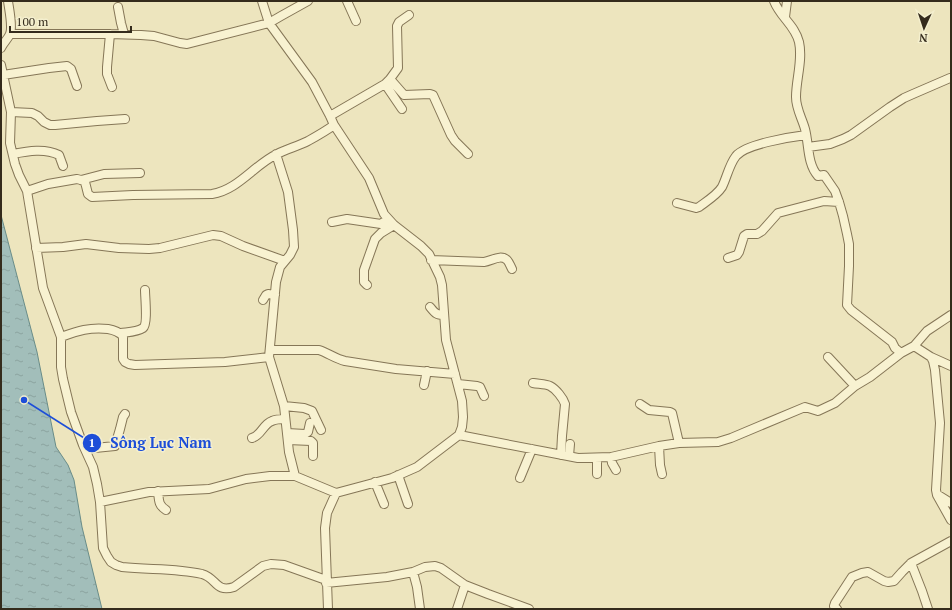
<svg xmlns="http://www.w3.org/2000/svg" width="952" height="610" viewBox="0 0 952 610" font-family="'PT Serif',serif">
	<style>
		.water { fill: url(#water-ripples); stroke: #698c88 }
		.lines { fill: none; stroke-linecap: round; stroke-linejoin: round }
		.minor-casing { stroke: #857657; stroke-width: 10 }
		.minor { stroke: #f8f2d1; stroke-width: 8 }
		.leader { fill: none; stroke: #1d4ed8; stroke-width: 1.5 }
		.callout-dot { fill: #1d4ed8; stroke: #f4efce; stroke-width: 1.5 }
		.mark-label { font-size: 12px; text-anchor: middle; font-weight: bold; fill: #fff }
		.callout-label { font-size: 15px; text-anchor: middle; font-weight: bold; fill: #1d4ed8; stroke: #f4efce; stroke-width: 3; stroke-linejoin: round; paint-order: stroke }
	</style>
	<defs>
		<pattern id="water-ripples" width="26" height="14" patternUnits="userSpaceOnUse"><rect width="26" height="14" fill="#a2beba"/><path d="M2 4q2-2 4 0t4 0M15 11q2-2 4 0t4 0" fill="none" stroke="#8ca39f"/></pattern>
	</defs>
	<rect width="100%" height="100%" fill="#ede5be"/>
	<path class="water" d="M1 215 37 352 56 447 68 465 74 480 82 527 102 609H1Z"/>
	<g class="lines">
		<defs>
			<path id="minor" d="M347 1 356 21
				M774 1C780 17 795 25 799 42 803 60 796 79 796 97 796 109 802 118 805 129 809 144 807 164 818 176L824 175 835 191 839 202 843 216 847 234 849 244V266L847 305 851 310 892 342 895 348 901 353
				M118 7 121 23 124 34
				M785 17 787 1
				M10 34H110L141 35 154 36 180 43 187 44 269 23 281 16 308 1
				M110 34 107 67V74L112 87
				M1 48C3 43 8 39 10 34 13 27 9 9 8 1
				M1 65 11 112 10 143 15 164 19 175 27 191 43 288 61 337V367L63 379 71 412 83 445 93 467 97 484 100 502 103 548 107 556 111 562 116 565 122 567C149 570 176 568 202 574 217 578 215 593 234 587L263 566 271 564 284 565 326 580
				M3 75 49 68 67 66 71 69 77 86
				M390 79 404 95 430 94 433 95 451 135 455 141 468 154
				M385 84 402 109
				M11 112 32 113 38 116 44 122 50 125H55L97 121 125 119
				M330 116 385 84 390 79 398 68 397 26 399 22 409 15
				M808 147 830 144 843 139 851 135 890 107 904 98 913 94 950 78
				M13 154C28 151 45 148 59 155L63 166
				M276 154 288 192 293 230 294 247 290 255 280 267 276 282 269 357 284 406 289 452 295 476
				M81 180 104 174 140 173
				M27 191 48 184 77 179 81 180 85 182 88 194 92 197 133 195 212 194C238 190 254 165 277 154 287 149 298 146 308 141 317 136 326 131 334 125
				M677 203 696 208 699 207C707 201 717 195 722 187 727 177 729 165 736 156 746 144 790 137 806 135
				M332 222 347 219 381 224 388 219
				M36 248 63 247 86 244 119 248 149 249 160 248 213 235 221 236 243 246 285 261
				M728 258 737 255 739 252 744 236 747 234H757L762 231 778 213 824 201 839 202
				M431 260 484 262C492 261 500 254 507 260 509 262 511 267 512 269
				M367 285 364 282V270L375 239 381 233 394 225
				M263 300 266 295 268 294 275 295
				M430 307C435 313 436 315 444 315
				M121 333C128 332 137 332 143 328 148 324 145 297 145 290
				M61 337C78 331 89 327 108 329 114 330 119 332 123 336V359L125 362 129 364 135 365 225 362 269 357
				M914 346 931 357 933 361 935 370 940 423 936 490 937 495 951 520
				M271 350H319C328 353 336 359 345 361L396 369 455 374
				M828 357 855 386
				M931 357 951 366
				M533 383C538 384 546 384 550 386 556 389 563 398 565 404L562 436 561 455
				M458 384 477 386 480 387 484 396
				M424 385 427 371
				M640 404 649 410 670 412 672 413 679 443
				M284 406 304 408 312 411 321 430
				M287 433 305 434 308 432 310 423
				M459 435 578 458 611 457 659 446 679 443 718 442 731 438 805 407 818 411 835 403 855 386 870 377 901 353 914 346 927 331 951 315
				M252 438C261 436 263 424 272 421 276 419 281 419 285 419
				M288 440 311 441 313 443V456
				M659 446 660 465 662 474
				M85 449 115 446 120 429 123 417 125 414
				M569 456 570 444
				M611 457 612 463 616 470
				M597 474V458
				M398 475 408 504
				M520 478 532 449
				M375 482 384 504
				M158 491C159 500 158 505 166 510
				M938 495 951 503
				M100 502 149 492 209 489 246 479 270 476H295L336 493 392 478 417 467 459 435 462 427 463 417 462 401 446 340 442 285 440 277 429 254 421 246 394 225 384 214 369 178 334 125 330 116 312 82 269 23 262 1
				M911 563 922 591 928 609
				M413 572 417 587 420 609
				M326 583 387 577 413 572 425 567 435 566 441 568 465 585 488 594 529 609
				M328 609 325 528 327 513 336 493
				M457 609 465 585
				M837 609 834 606 835 603 852 577 862 573 868 572 884 581 888 582 894 581 902 572 911 563 951 541"/>
		</defs>
		<use href="#minor" class="minor-casing"/>
		<use href="#minor" class="minor"/>
	</g>
	<path class="leader" d="M24 400L92 443"/>
	<g class="callout-dot">
		<circle cx="24" cy="400" r="4"/>
		<circle cx="92" cy="443" r="10"/>
	</g>
	<g class="mark-label">
		<text x="92" y="447">1</text>
	</g>
	<g class="callout-label">
		<text x="161" y="448">Sông Lục Nam</text>
	</g>
	<rect width="952" height="610" fill="none" stroke="#342b1c" stroke-width="4"/>
	<g transform="translate(924 28) rotate(183)" stroke="#f4efce" stroke-width="3" paint-order="stroke">
	<path d="M0-3L7 15L0 10L-7 15Z" fill="#342b1c"/>
	<text y="-6" font-size="11" font-weight="bold" text-anchor="middle" fill="#342b1c">N</text>
	</g>
	<path d="M10 26v6h121v-6" fill="none" stroke="#342b1c" stroke-width="2"/>
	<text x="16" y="26" font-size="12" fill="#342b1c" stroke="#f4efce" stroke-width="3" paint-order="stroke">100 m</text>
</svg>
